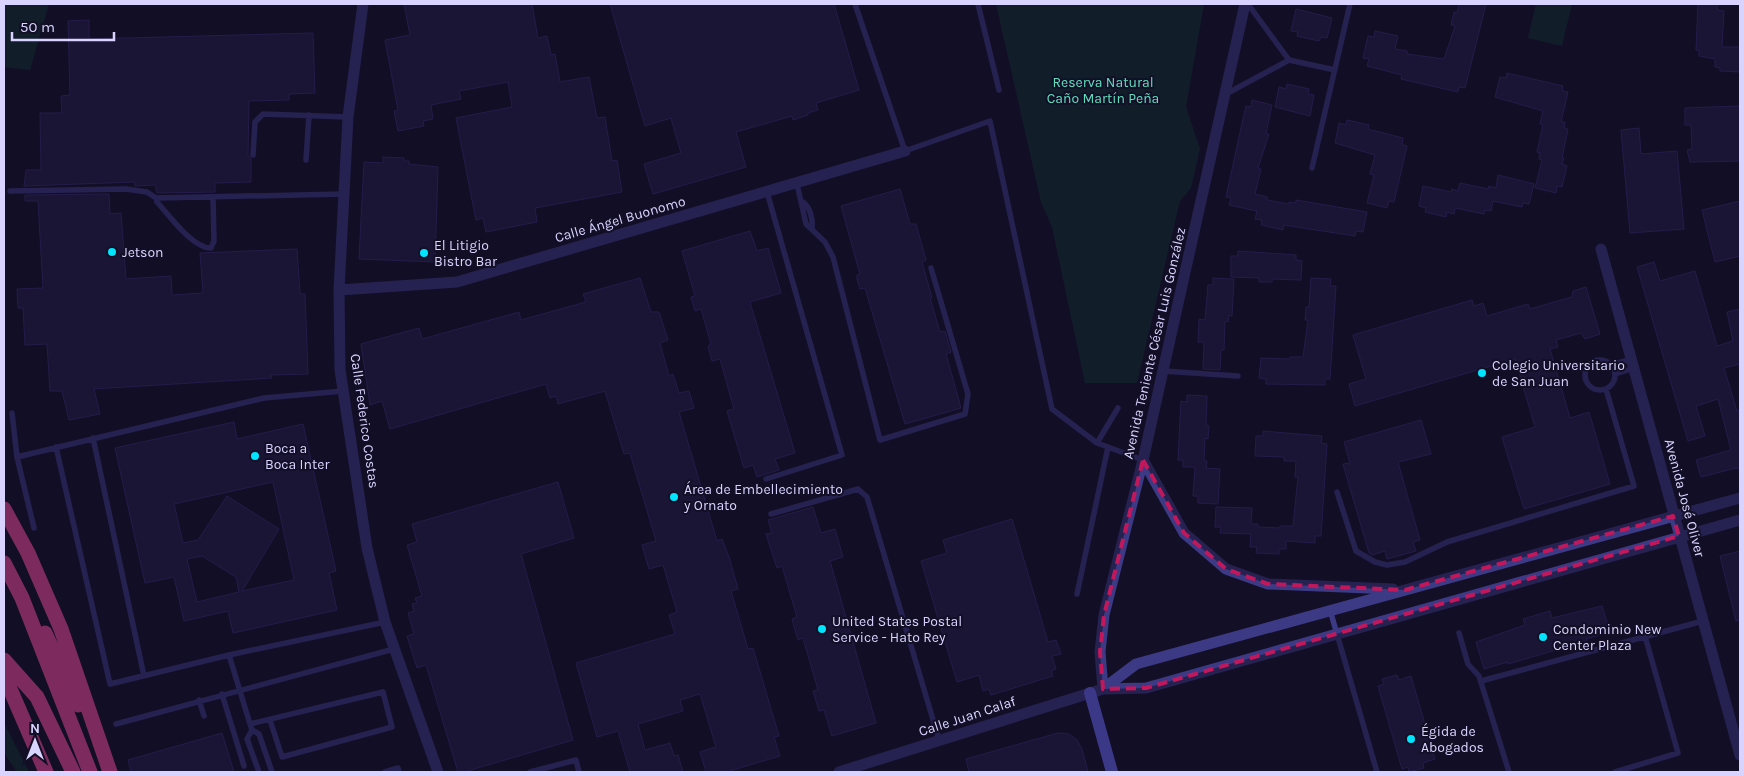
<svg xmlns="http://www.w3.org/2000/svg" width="1744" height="776" viewBox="0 0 1744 776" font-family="Karla,sans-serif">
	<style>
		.green { fill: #12302f }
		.building { fill: #241b47; stroke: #3b2d73; fill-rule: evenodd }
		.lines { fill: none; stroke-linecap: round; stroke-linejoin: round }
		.lane { stroke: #3d3a85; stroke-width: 5.5 }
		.street { stroke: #3d3a85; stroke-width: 11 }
		.secondary { stroke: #6f6bff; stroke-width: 12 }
		.highway { stroke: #ff4fa3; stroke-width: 15 }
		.marked { fill: none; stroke: #c2185b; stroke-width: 4; stroke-dasharray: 10 6; stroke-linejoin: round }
		.poi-dot { fill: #00e5ff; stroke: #130f26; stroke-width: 2 }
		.labels { text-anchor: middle; stroke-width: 4; stroke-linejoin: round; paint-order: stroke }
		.park-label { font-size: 14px; fill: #5fe0c0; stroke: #130f26 }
		.street-label { font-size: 14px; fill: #d9d4ff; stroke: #130f26 }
		.poi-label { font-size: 14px; fill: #d9d4ff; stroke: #130f26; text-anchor: start }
	</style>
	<rect width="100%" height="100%" fill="#130f26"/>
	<path class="green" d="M4 4H49L30 70 4 67Z
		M996 4H1204L1186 107 1200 149 1191 188 1180 201 1137 383H1085L1052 227 1041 202Z
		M1536 4H1572L1562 46 1528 38Z
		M4 723 29 772H17L4 753Z"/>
	<path class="building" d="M404 4H532L538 38 547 36 551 55 555 54 560 82 589 77 597 118 605 117 612 161 617 160 622 192 535 208 537 222 486 232 483 218 476 220 456 118 512 107 508 82 459 91 461 99 431 105 433 119 423 121 424 126 398 131 394 111 398 110 385 40 410 35Z
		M610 4H834L859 90 816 103 818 110 808 113V115L793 120 792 116 736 132 746 167 653 194 644 164 681 153 671 118 645 126Z
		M1459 4H1486L1465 88 1459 87 1458 92 1401 79 1402 75 1367 66 1369 59 1363 58 1368 36 1374 37 1375 31 1398 36 1395 49 1407 51V54L1444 59 1455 26 1451 25 1454 12 1457 13Z
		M1698 4H1718L1717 10 1724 11 1722 47H1740V72L1720 71V68L1715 67V59L1699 56V51L1696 50Z
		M1296 9 1332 18 1327 38 1321 37 1319 41 1297 36 1298 32 1291 31Z
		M89 20V39L313 33 315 93 289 94V100L249 101 248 155 251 159V182L215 183V192L157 193 155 185 135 186V182L24 186 26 170H41L40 113H62L61 96 70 95 68 21Z
		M1507 73 1563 86 1562 91 1568 92 1561 122H1565L1564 128 1568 129 1562 158H1564L1562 164 1567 166 1562 187 1557 186 1556 193 1535 188 1542 160 1539 159 1540 153 1537 152 1543 125 1540 124 1543 111 1495 97 1500 77 1506 78Z
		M1287 84 1309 89 1308 94 1314 95 1310 116 1275 107 1279 87 1286 89Z
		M1252 100 1272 105 1266 134H1269L1258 168 1261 169 1255 194 1267 197V200L1289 204V202L1296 203V200L1367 212 1363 232 1356 231 1355 236 1284 225 1283 230 1261 225 1262 220 1255 219 1257 211 1229 205 1231 198 1226 197 1241 128 1246 106 1251 107Z
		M1740 106V161L1690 162 1687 150 1692 149 1691 125H1685V108Z
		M1347 120 1369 125 1368 129 1403 138 1402 145 1407 146 1394 202 1389 201 1387 208 1367 203 1374 175 1370 174 1375 155 1335 143 1339 123 1346 125Z
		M1639 128 1641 154 1677 151 1684 229 1630 233 1621 130Z
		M383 157 404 158V161H409V164L438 167 435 262 359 259 364 162 383 163Z
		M1498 175 1534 184 1529 204 1523 203 1522 207 1493 201 1491 211 1485 210 1484 214 1455 208 1454 214 1447 212 1446 217 1425 212 1426 208 1419 206 1423 186 1451 192 1452 189 1458 191 1460 183 1488 189 1489 186 1496 188Z
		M900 189 910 224H916L926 260 922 262 932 298H930L940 332 945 331 951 352 946 354 961 408 905 424 865 288 860 289 857 279V275L860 274 841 206Z
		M109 194 110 214 121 213 126 279 171 276 172 295 203 293 200 253 297 249 300 294H305L308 374 271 375 272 378 94 389 100 414 69 420 62 391H50L47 344 25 345 23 308H18L17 289 43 288 38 201H25V195Z
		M1740 201V256L1715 262 1702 210Z
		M750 231 757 251 768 248 781 293 750 302 795 453 775 459 779 470 757 477 753 465 744 468 727 411 734 409 720 359 712 361 708 346 711 344 701 309 695 311 691 297 695 296 682 251Z
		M1238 251 1296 255V260L1302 261 1301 280 1272 279V282H1259V278L1231 277V256H1238Z
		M1654 262 1660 281 1695 271 1717 346 1733 341 1727 312 1740 309V364L1724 368 1737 411 1740 410V469L1736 468 1701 477 1696 460 1731 450 1718 399 1696 406 1705 436 1688 441 1637 267Z
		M640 278 651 312H659L668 340 660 343 669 376 673 374 679 393 689 391 694 408 679 412 717 541 722 539 730 560 738 589 731 591 748 649 753 648 779 736 774 737 780 756 726 772H706L700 752 716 747 700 694 680 700 683 711 638 724 645 750 670 743 674 756 678 755 683 772H630L618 731 597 737 576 663 675 634 669 615 677 612 663 565 649 569 642 545 656 541 630 453 624 454 605 391 558 404 556 396 550 398 546 384 390 429 382 401 370 405 361 344 419 328 422 339 519 312 521 320 586 302 583 294Z
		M1213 278 1234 279 1232 316 1229 315 1228 322 1225 321 1224 350H1221L1220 370 1203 369 1204 342H1198L1199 319 1205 320 1208 285H1213Z
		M1311 278 1331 279 1330 286H1336L1330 379H1325V385L1266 384V379L1259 378 1261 358 1290 359V357H1303L1308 320H1305L1306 307H1309Z
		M1586 287 1600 334 1585 339 1581 333 1556 340 1558 347 1550 349 1570 418 1589 412 1610 484 1524 509 1502 437 1535 427 1515 359 1355 406 1349 384 1366 379 1353 335 1472 300 1474 306 1483 303 1487 316 1528 304 1530 309 1572 297 1573 291Z
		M1187 395 1207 396 1206 425 1209 426 1208 439 1205 438 1204 461H1207L1206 468 1220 469 1218 504 1198 503V496H1193L1195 467H1183V460H1178L1181 401 1187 402Z
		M1421 420 1431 454 1398 462 1420 540 1413 542 1416 551 1387 559 1385 551 1372 555 1369 553 1343 464 1350 463 1344 442Z
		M234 422 237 439 303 424 336 571 329 573 337 610 233 633 228 611 184 621 174 577 145 583 115 448ZM273 482 294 580 242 591 279 529 227 496 198 540 183 543 174 504ZM202 556 236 577 239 592 197 602 187 559Z
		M1263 431 1322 436 1321 443 1327 444 1321 536H1315V543L1286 541V549H1279V554L1256 553 1257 547H1250L1251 534 1220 533 1221 527H1215L1216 507 1252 508 1251 524H1258V527L1280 528V526H1293L1298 477H1295L1296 461H1284V457L1255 456 1256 436H1263Z
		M558 482 574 538 521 554 573 740 464 772H458L426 665 417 668 407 636 414 634 408 613 414 611 412 604 417 603 415 598 422 596 407 545 417 542 412 524Z
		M813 507 821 533 835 529 843 557 830 561 876 723 832 736 824 710 819 711 813 691 818 690 803 638 798 640 792 619 797 617 782 566 777 568 766 534 772 533 768 520Z
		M1012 519 1048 642 1056 640 1061 654 1052 656 1056 669 1051 671 1053 676 991 695 989 689 983 691 979 675 957 682 921 561 947 553 943 540Z
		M1740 551V620L1736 621 1720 556Z
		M1602 606 1610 632 1586 639 1587 641 1508 664V662L1484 669 1476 642 1525 625 1523 619 1550 611 1552 618Z
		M1397 675 1399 680 1411 676 1435 759 1423 763 1424 768 1409 772 1408 767 1402 769 1378 686 1384 684 1382 679Z
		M222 733 234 772H131L128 760Z
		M1058 733 1069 734 1077 740 1082 749 1088 772H969L966 759Z"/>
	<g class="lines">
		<path class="lane" d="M855 4 905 151 990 121 1052 409 1097 443 1143 460
			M978 4 999 90
			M1248 4 1289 60
			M1226 94 1289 60 1335 70
			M253 155 255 122 263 114 348 117
			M306 160 309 115
			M1312 168 1350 4
			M797 184 806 224 825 242 833 257 880 440 965 414 968 394 931 268
			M10 191 126 189 147 192 156 198 157 202C169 215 193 249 211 248L214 241 213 197
			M156 198 344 194
			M803 202C810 207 813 219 812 228
			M1585 375a15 15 0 1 1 30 0a15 15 0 1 1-30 0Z
			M1611 365 1632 359
			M1163 371 1238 376
			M1615 374 1634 368
			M12 413 17 457 34 528
			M93 438 144 676
			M1097 443 1118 408
			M56 447 110 684 229 655 385 622
			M17 457 264 398 343 391
			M766 479 842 455 767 192
			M1337 492 1356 551 1375 562 1387 565 1405 562 1447 542 1634 486 1606 389
			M771 514 858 489 867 497 939 740
			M1077 594 1108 447
			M1330 610 1377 772
			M1459 633 1468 664 1479 676 1509 772
			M229 655 250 724 383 692 392 727 282 757 270 720
			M1481 681 1703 621
			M222 694 244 766
			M199 700 204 716
			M116 724 394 649
			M250 724 252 730 259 734 272 772
			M252 730 247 739 259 772
			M385 772 398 768 399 772
			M530 772 576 760 579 772
			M1615 772 1678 753 1645 636"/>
		<path class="street" d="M363 4 348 117 339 290 340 370 367 548 385 622 438 772
			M1601 249 1740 755
			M339 290 457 282 905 151
			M1143 460 1184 533 1226 569 1268 584 1393 589
			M1103 689 1100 652 1104 615 1143 460 1245 4
			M1103 689 1136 664 1740 498
			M839 772 1103 689 1146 688 1740 520"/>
		<path class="secondary" d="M1090 693 1112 772"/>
		<path class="highway" d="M4 509 28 553 61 629 110 772
			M4 563 22 598 90 772
			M45 633 78 705
			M4 660 37 697 73 772
			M4 675 46 772"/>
	</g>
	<path d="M0 0H1744V776H0ZM1143 460 1184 533 1226 569 1268 584 1405 590 1673 516 1679 536 1146 688 1103 689 1100 652 1104 615Z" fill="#130f26" fill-opacity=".55" fill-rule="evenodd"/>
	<path class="marked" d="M1143 460 1184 533 1226 569 1268 584 1405 590 1673 516 1679 536 1146 688 1103 689 1100 652 1104 615Z"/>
	<g class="poi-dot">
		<circle cx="112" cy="252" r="5"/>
		<circle cx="424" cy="253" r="5"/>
		<circle cx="1482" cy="373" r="5"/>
		<circle cx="255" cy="456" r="5"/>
		<circle cx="674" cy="497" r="5"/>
		<circle cx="822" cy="629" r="5"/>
		<circle cx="1543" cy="637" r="5"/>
		<circle cx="1411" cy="739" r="5"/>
	</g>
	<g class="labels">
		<g class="park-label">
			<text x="1103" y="87">Reserva Natural<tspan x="1103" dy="16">Caño Martín Peña</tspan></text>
		</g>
		<g class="street-label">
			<text transform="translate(620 219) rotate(-16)" y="5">Calle Ángel Buonomo</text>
			<text transform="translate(1154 343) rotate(-77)" y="5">Avenida Teniente César Luis González</text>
			<text transform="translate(365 421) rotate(82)" y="5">Calle Federico Costas</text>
			<text transform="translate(1685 498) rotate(75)" y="5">Avenida José Oliver</text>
			<text transform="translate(967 716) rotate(-18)" y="5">Calle Juan Calaf</text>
		</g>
		<g class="poi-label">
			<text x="434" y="250">El Litigio<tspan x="434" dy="16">Bistro Bar</tspan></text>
			<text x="122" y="257">Jetson</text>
			<text x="1492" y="370">Colegio Universitario<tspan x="1492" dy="16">de San Juan</tspan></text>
			<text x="265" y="453">Boca a<tspan x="265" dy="16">Boca Inter</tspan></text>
			<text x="684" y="494">Área de Embellecimiento<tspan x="684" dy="16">y Ornato</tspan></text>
			<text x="832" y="626">United States Postal<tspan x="832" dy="16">Service - Hato Rey</tspan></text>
			<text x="1553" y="634">Condominio New<tspan x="1553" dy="16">Center Plaza</tspan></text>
			<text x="1421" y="736">Égida de<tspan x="1421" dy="16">Abogados</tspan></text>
		</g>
	</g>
	<rect width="1744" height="776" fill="none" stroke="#d9d4ff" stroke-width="10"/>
	<g transform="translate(35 741)" stroke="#130f26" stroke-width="4" paint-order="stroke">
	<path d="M0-4L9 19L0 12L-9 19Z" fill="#d9d4ff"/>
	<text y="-8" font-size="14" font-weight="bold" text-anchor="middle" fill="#d9d4ff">N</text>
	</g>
	<path d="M12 32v8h102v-8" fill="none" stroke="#d9d4ff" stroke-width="2.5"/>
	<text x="20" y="32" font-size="15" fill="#d9d4ff" stroke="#130f26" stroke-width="4" paint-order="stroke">50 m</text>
</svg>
